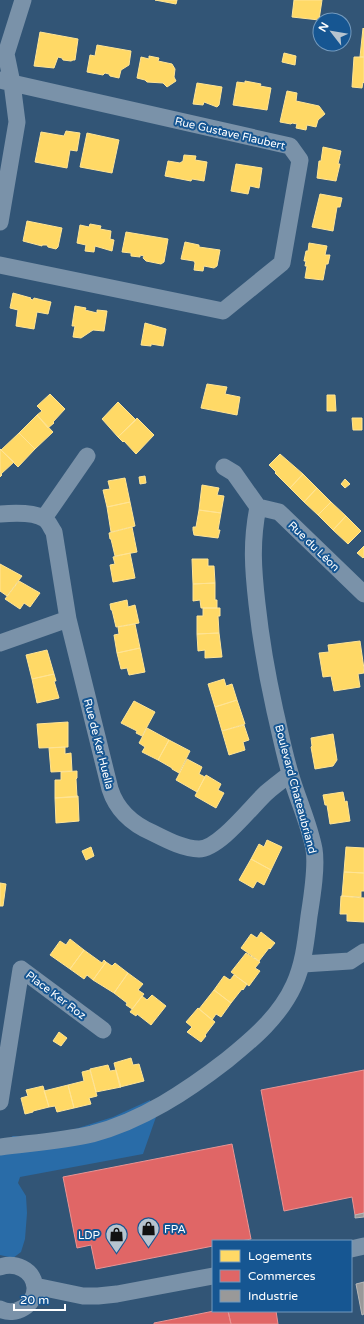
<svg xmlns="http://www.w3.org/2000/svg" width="364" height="1324" viewBox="0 0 364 1324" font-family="'Varela Round',sans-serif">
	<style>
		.green { fill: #296ca8 }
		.homes { fill: #ffd966; stroke: #ffe494 }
		.shops { fill: #e06666; stroke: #e99494 }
		.industry { fill: #999; stroke: #b8b8b8 }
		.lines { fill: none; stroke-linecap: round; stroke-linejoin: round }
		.minor { stroke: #7a92a9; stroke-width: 17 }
		.labels { text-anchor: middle; stroke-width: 4; stroke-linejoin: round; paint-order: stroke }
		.street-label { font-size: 11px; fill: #fff; stroke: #165692 }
		.poi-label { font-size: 11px; fill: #fff; stroke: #165692; text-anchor: start }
	</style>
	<rect width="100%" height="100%" fill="#325576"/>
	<path class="green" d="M150 1100 156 1117 143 1154 20 1177 18 1183 26 1196 27 1213 25 1239 21 1252 13 1258 0 1255V1144L13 1136 50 1137 113 1117Z"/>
	<path class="homes" d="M155 0H177L176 4Z
		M294 0H322L319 20 292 17Z
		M363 28 364 29V57H360Z
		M40 32 78 39 75 60H73L71 61 63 60 62 58 58 57 54 68 34 66Z
		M97 45 131 51 129 65 121 70 119 78 110 76 109 74 105 73 103 75 87 72 90 55 95 56Z
		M284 53 296 56 295 65 282 62Z
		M149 56 159 58 158 61 172 64 175 69 174 77 176 81 167 87 163 83 147 82 145 80 137 78 141 57 149 59Z
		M354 57H364V83L363 82 362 88 352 87Z
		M245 81 261 84 260 86 271 88 267 110 233 105 237 82 245 83Z
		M197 83 222 87 219 105 217 107 204 102 203 105 193 104Z
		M287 91 297 93 296 101 319 106 325 114 318 120 316 127 307 125 306 130 296 128 297 124 292 123 291 124 280 122Z
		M66 131 80 133 77 151 70 150 67 168 35 162 41 132 64 136Z
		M87 133 119 140 112 173 80 167Z
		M323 147 341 151 338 164H340L336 181 317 178 319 161H321Z
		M184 155 196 156 195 160 207 162 204 181 192 179 191 181 165 176 168 161 180 163 183 161Z
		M236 164 262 168 259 188 250 186 248 194 231 191Z
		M320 194 342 198 340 207H337L333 231 312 227Z
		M27 221 62 228 58 247 56 249 48 247 47 245H42V246L23 241Z
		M90 224 101 226 100 229 111 231 110 239 114 240 112 251 95 246 94 252 85 251 86 245 77 243 80 225 89 227Z
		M126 232 168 239 164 262 161 264 146 261 143 258 144 256 140 255V257L131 256V253L122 252Z
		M185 242 199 245V247L220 250 217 266 214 268 204 266 203 271 194 270 195 263 194 261 181 259Z
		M309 243 327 246 325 255H330L328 264H326L323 280 305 278 307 266H305L306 261H304L306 251H308Z
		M13 293 31 298 30 299 33 300 34 298 51 302 48 314 37 312 34 329 16 326 18 310 10 308Z
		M75 306 86 308 85 310 97 313V310L107 311 104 331 93 330 81 338 73 337 75 326H72Z
		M145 323 166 329 163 346 151 344V346L141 345Z
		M207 384 227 387 225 394 240 397 237 415 201 408Z
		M50 394 65 409 53 422 54 423 48 428 37 415 42 411 37 406Z
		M327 395H335L336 411H327Z
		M118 402 136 420 118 437 102 419Z
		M37 415 53 432 35 449 19 433Z
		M137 418 154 435 136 454 124 441 123 442 118 437Z
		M352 418H362V430H353Z
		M19 433 35 449 18 467 1 450Z
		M0 449 14 462 1 474 2 475 0 477Z
		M280 454 303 474 290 488 275 473 276 472 269 465Z
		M303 474 317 488 304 502 290 488Z
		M145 476 146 483 140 484 139 477Z
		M125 478 130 502 107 507 103 490 110 489 108 481Z
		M345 479 350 484 345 488 341 484Z
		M202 485 219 488 217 495 224 496 221 513 199 510Z
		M317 488 331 502 318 515 304 502Z
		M130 502 135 526 111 532 107 507Z
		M331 502 346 516 333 530 318 515Z
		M199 510 221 513 218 530H220L218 538 194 535 193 530V527H196Z
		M346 516 361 531 348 544 333 530Z
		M132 527 137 552 115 556 111 539H110L109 533Z
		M364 546V557L363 558 357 553Z
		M130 553 135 578 113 582 110 565 115 564 113 557Z
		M192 559H208V566H214L215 583 193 584Z
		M0 564 22 576 7 596 0 591Z
		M19 581 40 593 30 607 24 603 20 609 5 599Z
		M215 583V600H217V608H201L200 600 193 601V584Z
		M127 600 128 607 135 605 139 623 116 627 112 610H111L110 604Z
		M203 608H220V616H218L219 633 197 634V616H203Z
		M135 624 140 648 117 653 114 635 119 634 118 627Z
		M219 633 222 657 205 658V650L198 651 197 634Z
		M360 641 364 669V673L358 674 360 687 334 691 331 676 323 677 319 653 329 652 328 645Z
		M140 648 145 672 129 675 127 668 121 669 117 653Z
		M47 650 54 674 32 679 26 655Z
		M54 674 56 681H54L59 698 37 703 32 679Z
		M224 679 226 686 232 684 237 700 215 707 208 684Z
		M237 700 245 724 222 731 215 707Z
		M134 701 155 712 142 736 136 733 137 731 121 723Z
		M68 722V747L39 748 37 724Z
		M244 725 249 740 243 742 245 750 229 755 222 731Z
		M147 728 169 740 158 760 142 752 145 747 139 743Z
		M333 734 337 760 333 766 315 769 311 747 312 746 311 738Z
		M169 740 190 751 179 773 172 769V768L158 760Z
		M65 747V754L71 753 72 771 51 772 49 748Z
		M187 759 202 767 199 774 205 777 197 792 176 780Z
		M77 771V778L76 779 77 797 55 798V780H61V772Z
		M206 775 221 784 218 790 224 793 216 808 195 796Z
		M343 792 345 802 347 801 350 821 330 824 327 805H325L323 795Z
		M78 796 79 821 56 823 55 798Z
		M267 840 282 847 271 870 251 859 259 844 264 847Z
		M91 847 94 856 86 860 82 851Z
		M346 847 364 848V873L344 872Z
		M251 859 271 870 264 885 257 881 253 888 239 880Z
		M344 872 364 873V891H361V897L342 896Z
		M0 883 6 884 3 906H0Z
		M341 896 364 898V922L347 921V914H340Z
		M261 932 275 943 270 949 269 948 259 961 241 948 251 934 257 938Z
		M70 939 84 950 70 969 50 955 60 941 66 945Z
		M84 950 102 963 104 960 106 962 93 980 87 975 84 979 70 969Z
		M246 953 260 962 255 968 260 971 249 986 231 972Z
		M106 962 112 966 115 963 128 973 114 993 93 980Z
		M128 973 143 984 138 990 144 994 132 1009 126 1005 127 1003 114 993Z
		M234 975 247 984 243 990 242 989 231 1003 214 990 224 976 230 980Z
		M214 990 231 1003 221 1017 216 1014 212 1020 199 1009Z
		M152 995 166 1006 151 1025 137 1014 136 1016 130 1012 142 996 147 1000Z
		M198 1008 215 1022 205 1035 206 1036 201 1042 187 1032 192 1027 186 1022Z
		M59 1032 67 1038 61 1046 53 1041Z
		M131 1058 133 1065 139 1064 144 1081 120 1087 114 1063Z
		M108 1065 110 1071 116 1070 121 1087 96 1092 90 1069Z
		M90 1070 97 1096 89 1098 91 1104 74 1108 68 1085 84 1081 82 1072Z
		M68 1085 74 1108 57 1112 55 1106 49 1107 44 1091Z
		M43 1086 49 1107 33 1111V1112L25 1114 21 1098 28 1096 26 1090Z"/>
	<path class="shops" d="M364 1070V1213L355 1215 352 1197 284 1211 261 1090Z
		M232 1144 251 1239 241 1241H213V1246L96 1269 91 1245 77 1248 63 1177Z
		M214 1311H228L231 1324H154V1323Z
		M228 1311H276L278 1324H231Z"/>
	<path class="industry" d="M364 1213V1217L355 1218V1215Z
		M364 1282V1314L362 1315 356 1284Z"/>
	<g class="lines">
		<path class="minor" d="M0 80 12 83 290 146 300 160 282 263 223 311 0 265
			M0 222 17 122 12 83 6 54 23 0
			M224 467 234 473 258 507
			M258 507 279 512 364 594
			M0 514C12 513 35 512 45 519 49 522 51 528 54 532L68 619 110 789C117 811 132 824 153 833 167 840 184 849 199 849 219 849 251 807 266 793 274 786 282 780 290 774
			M44 518 87 456
			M0 643 68 619
			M303 964 350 961 364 952
			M0 1102 21 969 103 1030
			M0 1147C30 1143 62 1141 92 1134 142 1121 187 1091 227 1060 253 1039 280 1016 294 985 304 963 306 940 309 916 312 897 317 867 314 849 309 823 297 798 290 773 284 753 280 732 275 711 267 675 261 641 257 604 253 569 251 542 258 507
			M351 1249 364 1246
			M0 1267C15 1262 33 1269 35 1287 36 1305 15 1317 0 1309
			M35 1286 83 1296H98L117 1294 213 1276"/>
	</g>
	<defs>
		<symbol id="shop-pin" viewBox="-11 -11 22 30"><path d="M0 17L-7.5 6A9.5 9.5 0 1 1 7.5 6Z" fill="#b7c4cf" stroke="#165692"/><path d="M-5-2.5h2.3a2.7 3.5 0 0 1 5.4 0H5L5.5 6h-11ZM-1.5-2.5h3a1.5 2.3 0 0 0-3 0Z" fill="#111"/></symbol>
	</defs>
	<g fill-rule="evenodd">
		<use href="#shop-pin" x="136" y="1216" width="25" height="34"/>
		<use href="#shop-pin" x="104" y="1222" width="25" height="34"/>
	</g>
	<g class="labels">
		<g class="street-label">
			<text transform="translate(230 133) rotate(13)" y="4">Rue Gustave Flaubert</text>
			<text transform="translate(314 546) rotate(44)" y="4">Rue du Léon</text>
			<text transform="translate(99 744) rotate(76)" y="4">Rue de Ker Huella</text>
			<text transform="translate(296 789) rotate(75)" y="4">Boulevard Chateaubriand</text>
			<text transform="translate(56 995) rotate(37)" y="4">Place Ker Roz</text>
		</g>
		<g class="poi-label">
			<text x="164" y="1233">FPA</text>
			<text x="100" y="1239" text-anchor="end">LDP</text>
		</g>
	</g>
	<rect x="212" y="1240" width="140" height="72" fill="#165692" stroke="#739abe"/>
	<rect x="220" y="1250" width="20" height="12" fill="#ffd966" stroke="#739abe"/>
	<text x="248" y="1260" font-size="12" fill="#ffffff">Logements</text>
	<rect x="220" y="1270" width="20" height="12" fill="#e06666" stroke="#739abe"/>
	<text x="248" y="1280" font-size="12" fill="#ffffff">Commerces</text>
	<rect x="220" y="1290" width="20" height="12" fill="#999999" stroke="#739abe"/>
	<text x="248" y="1300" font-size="12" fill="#ffffff">Industrie</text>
	<g transform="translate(332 32) rotate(301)"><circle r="19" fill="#165692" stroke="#739abe"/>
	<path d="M0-3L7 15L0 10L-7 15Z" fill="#b7c4cf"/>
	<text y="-6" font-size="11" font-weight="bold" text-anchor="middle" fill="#ffffff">N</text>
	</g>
	<path d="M14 1304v6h51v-6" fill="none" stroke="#ffffff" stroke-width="2"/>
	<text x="20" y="1304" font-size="12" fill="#ffffff" stroke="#165692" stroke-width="3" paint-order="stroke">20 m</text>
</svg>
